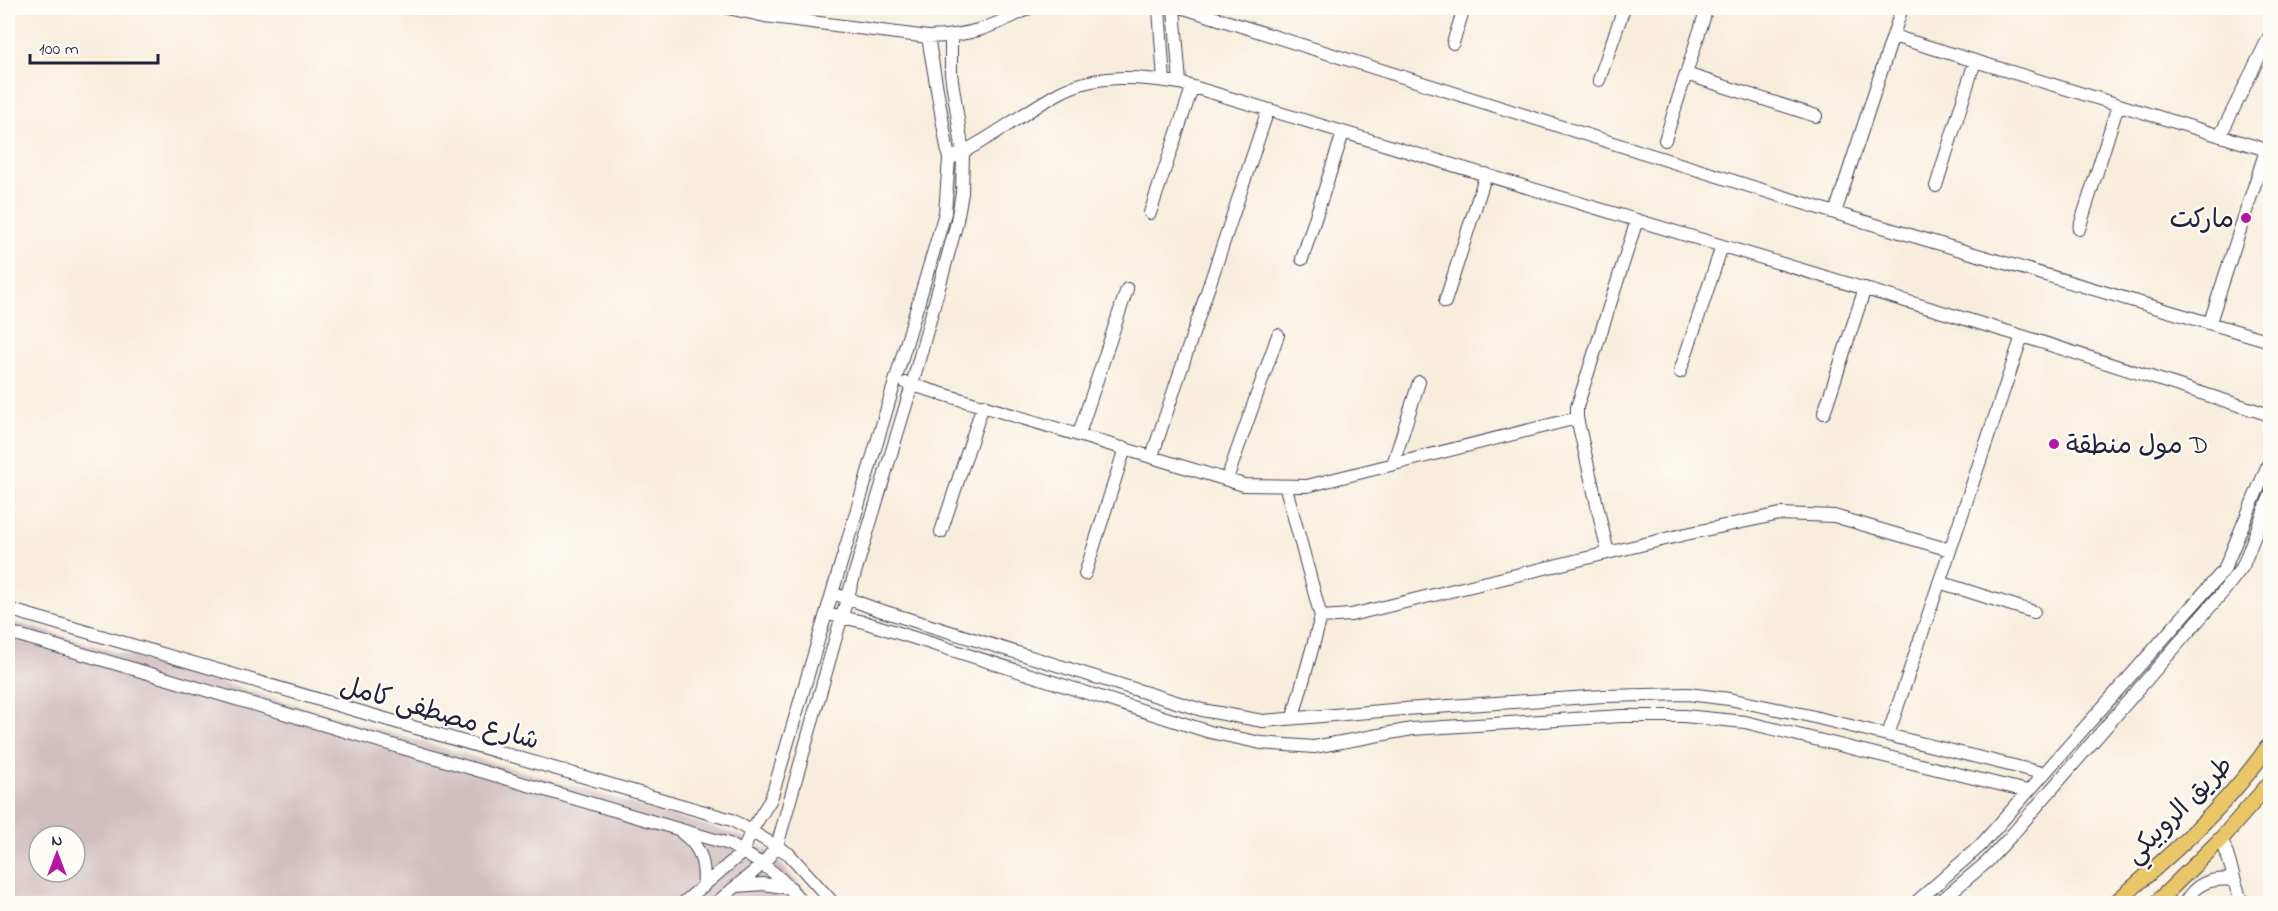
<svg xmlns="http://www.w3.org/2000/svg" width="2278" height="911" viewBox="0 0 2278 911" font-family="'Indie Flower','Playpen Sans Arabic',sans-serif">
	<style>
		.industrial { fill: #d1bfbf; fill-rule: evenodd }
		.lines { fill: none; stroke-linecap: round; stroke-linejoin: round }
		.minor-casing { stroke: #424053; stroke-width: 14 }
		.major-casing { stroke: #424053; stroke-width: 17 }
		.minor { stroke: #fff; stroke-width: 12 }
		.major { stroke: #e9c769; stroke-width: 15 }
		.poi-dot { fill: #b5179e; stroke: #fdfcf7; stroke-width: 2 }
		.labels { text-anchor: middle; stroke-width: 4.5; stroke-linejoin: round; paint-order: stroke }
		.poi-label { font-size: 26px; fill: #22223b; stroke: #fdfcf7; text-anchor: end }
		.street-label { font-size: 26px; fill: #22223b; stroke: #fdfcf7 }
	</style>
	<rect width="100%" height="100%" fill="#fdfcf7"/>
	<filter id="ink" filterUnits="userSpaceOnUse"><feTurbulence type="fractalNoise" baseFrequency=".0167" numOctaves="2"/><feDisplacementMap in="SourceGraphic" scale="12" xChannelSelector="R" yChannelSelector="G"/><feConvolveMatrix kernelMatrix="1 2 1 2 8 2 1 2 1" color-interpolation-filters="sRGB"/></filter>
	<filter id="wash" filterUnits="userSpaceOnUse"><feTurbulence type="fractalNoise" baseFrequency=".008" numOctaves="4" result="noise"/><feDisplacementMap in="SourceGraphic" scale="24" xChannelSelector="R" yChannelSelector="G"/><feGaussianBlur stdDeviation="1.35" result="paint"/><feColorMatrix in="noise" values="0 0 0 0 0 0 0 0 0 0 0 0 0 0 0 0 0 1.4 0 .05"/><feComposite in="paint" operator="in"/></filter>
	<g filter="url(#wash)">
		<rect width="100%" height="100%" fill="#f8eddc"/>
		<path class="industrial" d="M8 620 738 835 768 850 816 903H8ZM39 836H75V872H39Z"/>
	</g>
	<g filter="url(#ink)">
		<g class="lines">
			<defs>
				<path id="minor" d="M728 8 765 16 928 37C971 36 992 27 1029 8
					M1159 8 1164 81
					M1174 8 1180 83
					M1184 8 1835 213 2270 341
					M1893 36 2270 151
					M1453 43 1464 8
					M1686 74 1816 116
					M1599 80 1624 8
					M2220 136 2270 35
					M1665 140 1707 8
					M949 159C989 141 1023 112 1061 92 1097 73 1141 77 1180 83L2022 336 2270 415
					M1936 186 1975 61
					M1150 213 1192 88
					M1835 213 1902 8
					M2079 229 2118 105
					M1302 259 1343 133
					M1445 302 1486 174
					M2210 322 2266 150
					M1680 372 1722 246
					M906 383 1244 485 1307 486 1577 418
					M1824 413 1865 288
					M1079 434 1127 289
					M1152 456 1268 110
					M1393 464 1419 382
					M1227 479 1278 335
					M1286 488 1321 617 1293 717
					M941 532 983 405
					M1608 553 1577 418V407L1637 220
					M1085 574 1125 448
					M1939 582 2034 612
					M833 593 876 609 1202 710 1263 721 1404 709 1604 696 1688 694 1729 699 1806 715 2042 773
					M8 609 732 820 789 854 834 904
					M827 614 864 622 1210 732 1261 743 1314 747 1412 729 1622 716H1684L1745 722 2027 791
					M1321 617 1351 615 1686 534 1780 514 1834 516 1950 550
					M8 632 729 844C764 865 777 871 803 904
					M1888 735 2022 336
					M682 833C701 846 706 865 703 887
					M2222 838 2242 904
					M737 886 763 884 791 888
					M682 904 743 852 751 831 771 799 945 213 949 159 928 37
					M715 904 764 863 777 846 841 619 912 385 956 226 962 193 963 153 951 74V37
					M1914 904 1980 846 2224 570 2270 460
					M1937 904 1987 862 2011 836 2223 592 2243 566 2270 496
					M2184 904C2195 883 2210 878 2233 880"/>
				<path id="major" d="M2114 904C2171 855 2227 806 2270 744
					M2155 904 2222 838 2270 783"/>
			</defs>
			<use href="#minor" class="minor-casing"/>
			<use href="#major" class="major-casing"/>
			<use href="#minor" class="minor"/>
			<use href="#major" class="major"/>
		</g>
	</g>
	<g class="poi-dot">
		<circle cx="2246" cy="218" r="6"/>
		<circle cx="2054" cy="444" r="6"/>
	</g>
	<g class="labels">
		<g class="poi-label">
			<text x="2234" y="227">ماركت</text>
			<text x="2066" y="453" text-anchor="start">مول منطقة D</text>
		</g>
		<g class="street-label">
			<text transform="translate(440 712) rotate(16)" y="9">شارع مصطفى كامل</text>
			<text transform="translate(2178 809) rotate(-45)" y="9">طريق الروبيكي</text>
		</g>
	</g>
	<rect width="2278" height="911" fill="none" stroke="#fdfcf7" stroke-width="30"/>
	<g transform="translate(57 854)"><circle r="28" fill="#fdfcf7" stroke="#a5a5ac" stroke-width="1.5"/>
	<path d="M0-4.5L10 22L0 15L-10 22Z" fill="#b5179e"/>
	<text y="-9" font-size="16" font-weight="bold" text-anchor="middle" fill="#22223b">N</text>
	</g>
	<path d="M30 54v9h128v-9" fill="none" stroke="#22223b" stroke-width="3"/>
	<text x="39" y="54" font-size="18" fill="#22223b" stroke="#fdfcf7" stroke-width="4.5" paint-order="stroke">100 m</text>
</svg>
